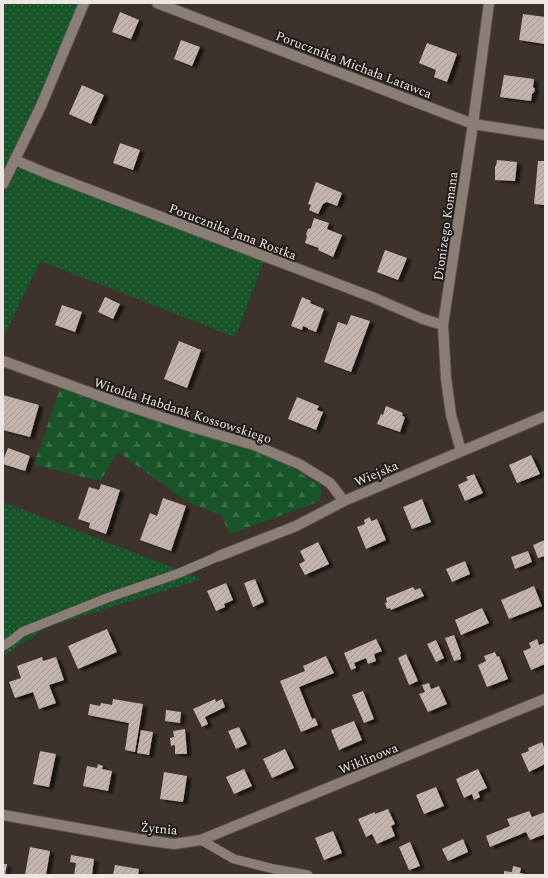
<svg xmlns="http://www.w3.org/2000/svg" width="548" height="878" viewBox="0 0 548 878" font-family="Spectral,serif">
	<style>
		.green { fill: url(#green-dots) }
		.forest { fill: url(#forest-firs) }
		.building { fill: url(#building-hatch); filter: url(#shadow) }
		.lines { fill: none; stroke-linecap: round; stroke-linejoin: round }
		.service-casing { stroke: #59504a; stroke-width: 10 }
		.minor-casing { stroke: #59504a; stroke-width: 12 }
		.service { stroke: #8b7e76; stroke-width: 9 }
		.minor { stroke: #8b7e76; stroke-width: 10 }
		.labels { text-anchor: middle; stroke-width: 4; stroke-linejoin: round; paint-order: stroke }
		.street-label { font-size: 13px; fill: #eee6e2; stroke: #211c19 }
	</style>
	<defs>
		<pattern id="green-dots" width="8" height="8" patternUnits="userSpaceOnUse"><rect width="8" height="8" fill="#175427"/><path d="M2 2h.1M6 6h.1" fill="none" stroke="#396d46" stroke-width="1.8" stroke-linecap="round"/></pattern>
		<pattern id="forest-firs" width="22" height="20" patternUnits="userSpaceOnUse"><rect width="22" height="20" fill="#175427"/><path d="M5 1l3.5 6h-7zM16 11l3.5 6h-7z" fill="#396d46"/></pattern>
		<pattern id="building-hatch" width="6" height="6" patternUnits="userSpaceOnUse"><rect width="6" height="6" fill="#c3b5ad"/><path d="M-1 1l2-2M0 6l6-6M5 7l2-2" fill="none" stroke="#a49993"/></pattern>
		<filter id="shadow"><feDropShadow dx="4.5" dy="2.5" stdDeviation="1" flood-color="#0009"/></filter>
	</defs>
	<rect width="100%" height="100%" fill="#3e332c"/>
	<path class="green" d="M3 3H79L18 142 3 172Z
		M18 166 264 261 235 337 40 261 3 338V197Z
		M3 502 202 579 47 627 3 656Z"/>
	<path class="forest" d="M60 387 108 405 275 457 321 486 320 501 230 534 221 515 192 504 172 491 118 452 100 481 34 465Z"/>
	<path class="building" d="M120 12 139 20 131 39 112 32Z
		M523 14 545 17V44L519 40Z
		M181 40 200 47 192 66 174 59Z
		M427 43 457 54 447 82 434 77 436 70 419 63Z
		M504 75 534 79 533 87 535 89 534 92 532 94 531 101 500 97Z
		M82 85 104 95 91 124 69 114Z
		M120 143 140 150 133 170 113 163Z
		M497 160 517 162 515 181 495 180V166H496Z
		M538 161H545V205L534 204Z
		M316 182 342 193 337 206 327 202 323 204 318 214 309 210 311 205 308 204Z
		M314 218 329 223 327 229 342 235 333 257 318 250 319 248 305 243 307 236 306 234 308 229 311 228Z
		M385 250 407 258 398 280 377 272Z
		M105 297 120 304 113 319 98 312Z
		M302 297 311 301 310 303 324 309 316 332 308 329V328L303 326 302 330 291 326Z
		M62 305 82 312 75 332 55 325Z
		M351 315 370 321 351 372 324 362 338 322 347 325Z
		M179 341 201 350 187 388 164 379Z
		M3 395 39 405 30 437 3 430Z
		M297 397 319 406 317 410 323 412 316 430 288 419Z
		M386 406 403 413 402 416 405 417 400 432 377 424 381 414 383 415Z
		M8 448 30 456 25 471 3 464V460Z
		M531 455 540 474 517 483 509 465Z
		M474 474 483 493 465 501 458 485 468 480 466 477Z
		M101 484 120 490 106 534 89 528 90 523 78 519 89 487 99 490Z
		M163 498 186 506 171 551 140 540 150 513 157 516Z
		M422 499 431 522 412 529 403 507Z
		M370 517 371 521 377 519 386 540 366 549 357 527 365 524 364 520Z
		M545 540V556L538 558 533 545Z
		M318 542 329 564 305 575 299 564 305 561 300 551Z
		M528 551 532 562 515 569 511 557Z
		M465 561 470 574 452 582 446 569Z
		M255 579 264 602 253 607 244 583Z
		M226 583 233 600 224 604 225 607 216 611 207 591Z
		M534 586 542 606 509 619 501 600Z
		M413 587 415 590 420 588 424 596 391 610 390 608 387 609 385 603 387 602 386 598Z
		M482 608 489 623 461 635 455 620Z
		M107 629 117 652 78 669 68 646Z
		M454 635 461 654H460L461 659 454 661 445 638Z
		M376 639 382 651 374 654 376 661 368 664 366 658 354 663 356 668 351 670 344 653Z
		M537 639 539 645 545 643V664L531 670 523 651 531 648 529 643Z
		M436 640 444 658 436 662 427 644Z
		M495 652 497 657 499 656 508 679 487 687 478 665 486 661 484 656Z
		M406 654 418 681 409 685 398 658Z
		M326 656 334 673 299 687 312 719 315 718 318 725 301 732 280 681 305 671 303 666Z
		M42 657 43 661 56 657 64 680 49 685 56 703 39 709 33 692 15 698 9 682 21 678 17 666Z
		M429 683 431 689 439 686 447 704 428 712 419 694 425 692 422 685Z
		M363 691 374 719 364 723 352 695Z
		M113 699 143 704 135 752 125 750 129 723 88 715 90 704 100 706 101 703 112 705Z
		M215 699 216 702 222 699 225 707 205 717 208 724 202 727 193 709Z
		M166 710 181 712 180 723 165 721Z
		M354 721 362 740 339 750 331 730Z
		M239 727 247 744 236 749 228 731Z
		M185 729 187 754H175V745L171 746 170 738 174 737 173 731Z
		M141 730 153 732 149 755 137 753Z
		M542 742 545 750V764L529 772 521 754 529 751 528 748Z
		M285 749 294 768 272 778 263 759Z
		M40 751 56 754 49 787 33 784Z
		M98 764 103 766 102 769 112 771 108 791 83 786 87 766 97 768Z
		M244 769 252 786 234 794 226 777Z
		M478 769 487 788 478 792 480 797 474 800 472 794 464 798 456 779Z
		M164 772 187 776 183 802 160 799Z
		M436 787 444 806 424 814 416 795Z
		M388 809 395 824 391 826 395 836 377 844 372 834 366 837 358 819 375 812V814Z
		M529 811 532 817 545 812V834L530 840 526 832 490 847 486 836 510 826 507 819Z
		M333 831 342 853 324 860 315 838Z
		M463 839 468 852 448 861 442 849Z
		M410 842 420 866 409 870 399 847Z
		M30 847 50 851 46 875H25Z
		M71 855 94 859 92 875H74L76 863 70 862Z
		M3 864H7L5 875H3Z
		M115 865 139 869 138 875H113Z
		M513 866 521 868 520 873 525 874V875H504V871L512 872Z"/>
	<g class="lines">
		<defs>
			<path id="service" d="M3 646 11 641 22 632 107 598 177 574 219 556
				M201 840 234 859 274 869 308 875"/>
			<path id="minor" d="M157 3 473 124 545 135
				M15 160 48 174 372 297 423 319 443 325
				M3 184 41 106 84 3
				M3 361 116 402 195 428 254 445 299 464 330 483 344 501
				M461 451 451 415 446 378 443 325 473 124 489 3
				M219 556 296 526 344 501 545 416
				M3 815 138 839 174 844 201 840 545 699"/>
		</defs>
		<use href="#service" class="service-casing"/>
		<use href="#minor" class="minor-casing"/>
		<use href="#service" class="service"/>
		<use href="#minor" class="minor"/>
	</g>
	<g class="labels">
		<g class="street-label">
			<text transform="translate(354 64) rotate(21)" y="5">Porucznika Michała Latawca</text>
			<text transform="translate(445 226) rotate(-82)" y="5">Dionizego Komana</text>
			<text transform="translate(233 231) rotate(21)" y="5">Porucznika Jana Rostka</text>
			<text transform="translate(183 410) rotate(18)" y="5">Witolda Habdank Kossowskiego</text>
			<text transform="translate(376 473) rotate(-23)" y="5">Wiejska</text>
			<text transform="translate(368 758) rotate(-22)" y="5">Wiklinowa</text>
			<text transform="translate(159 828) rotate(5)" y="5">Żytnia</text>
		</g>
	</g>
	<rect width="548" height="878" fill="none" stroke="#eee6e2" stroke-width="8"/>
</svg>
